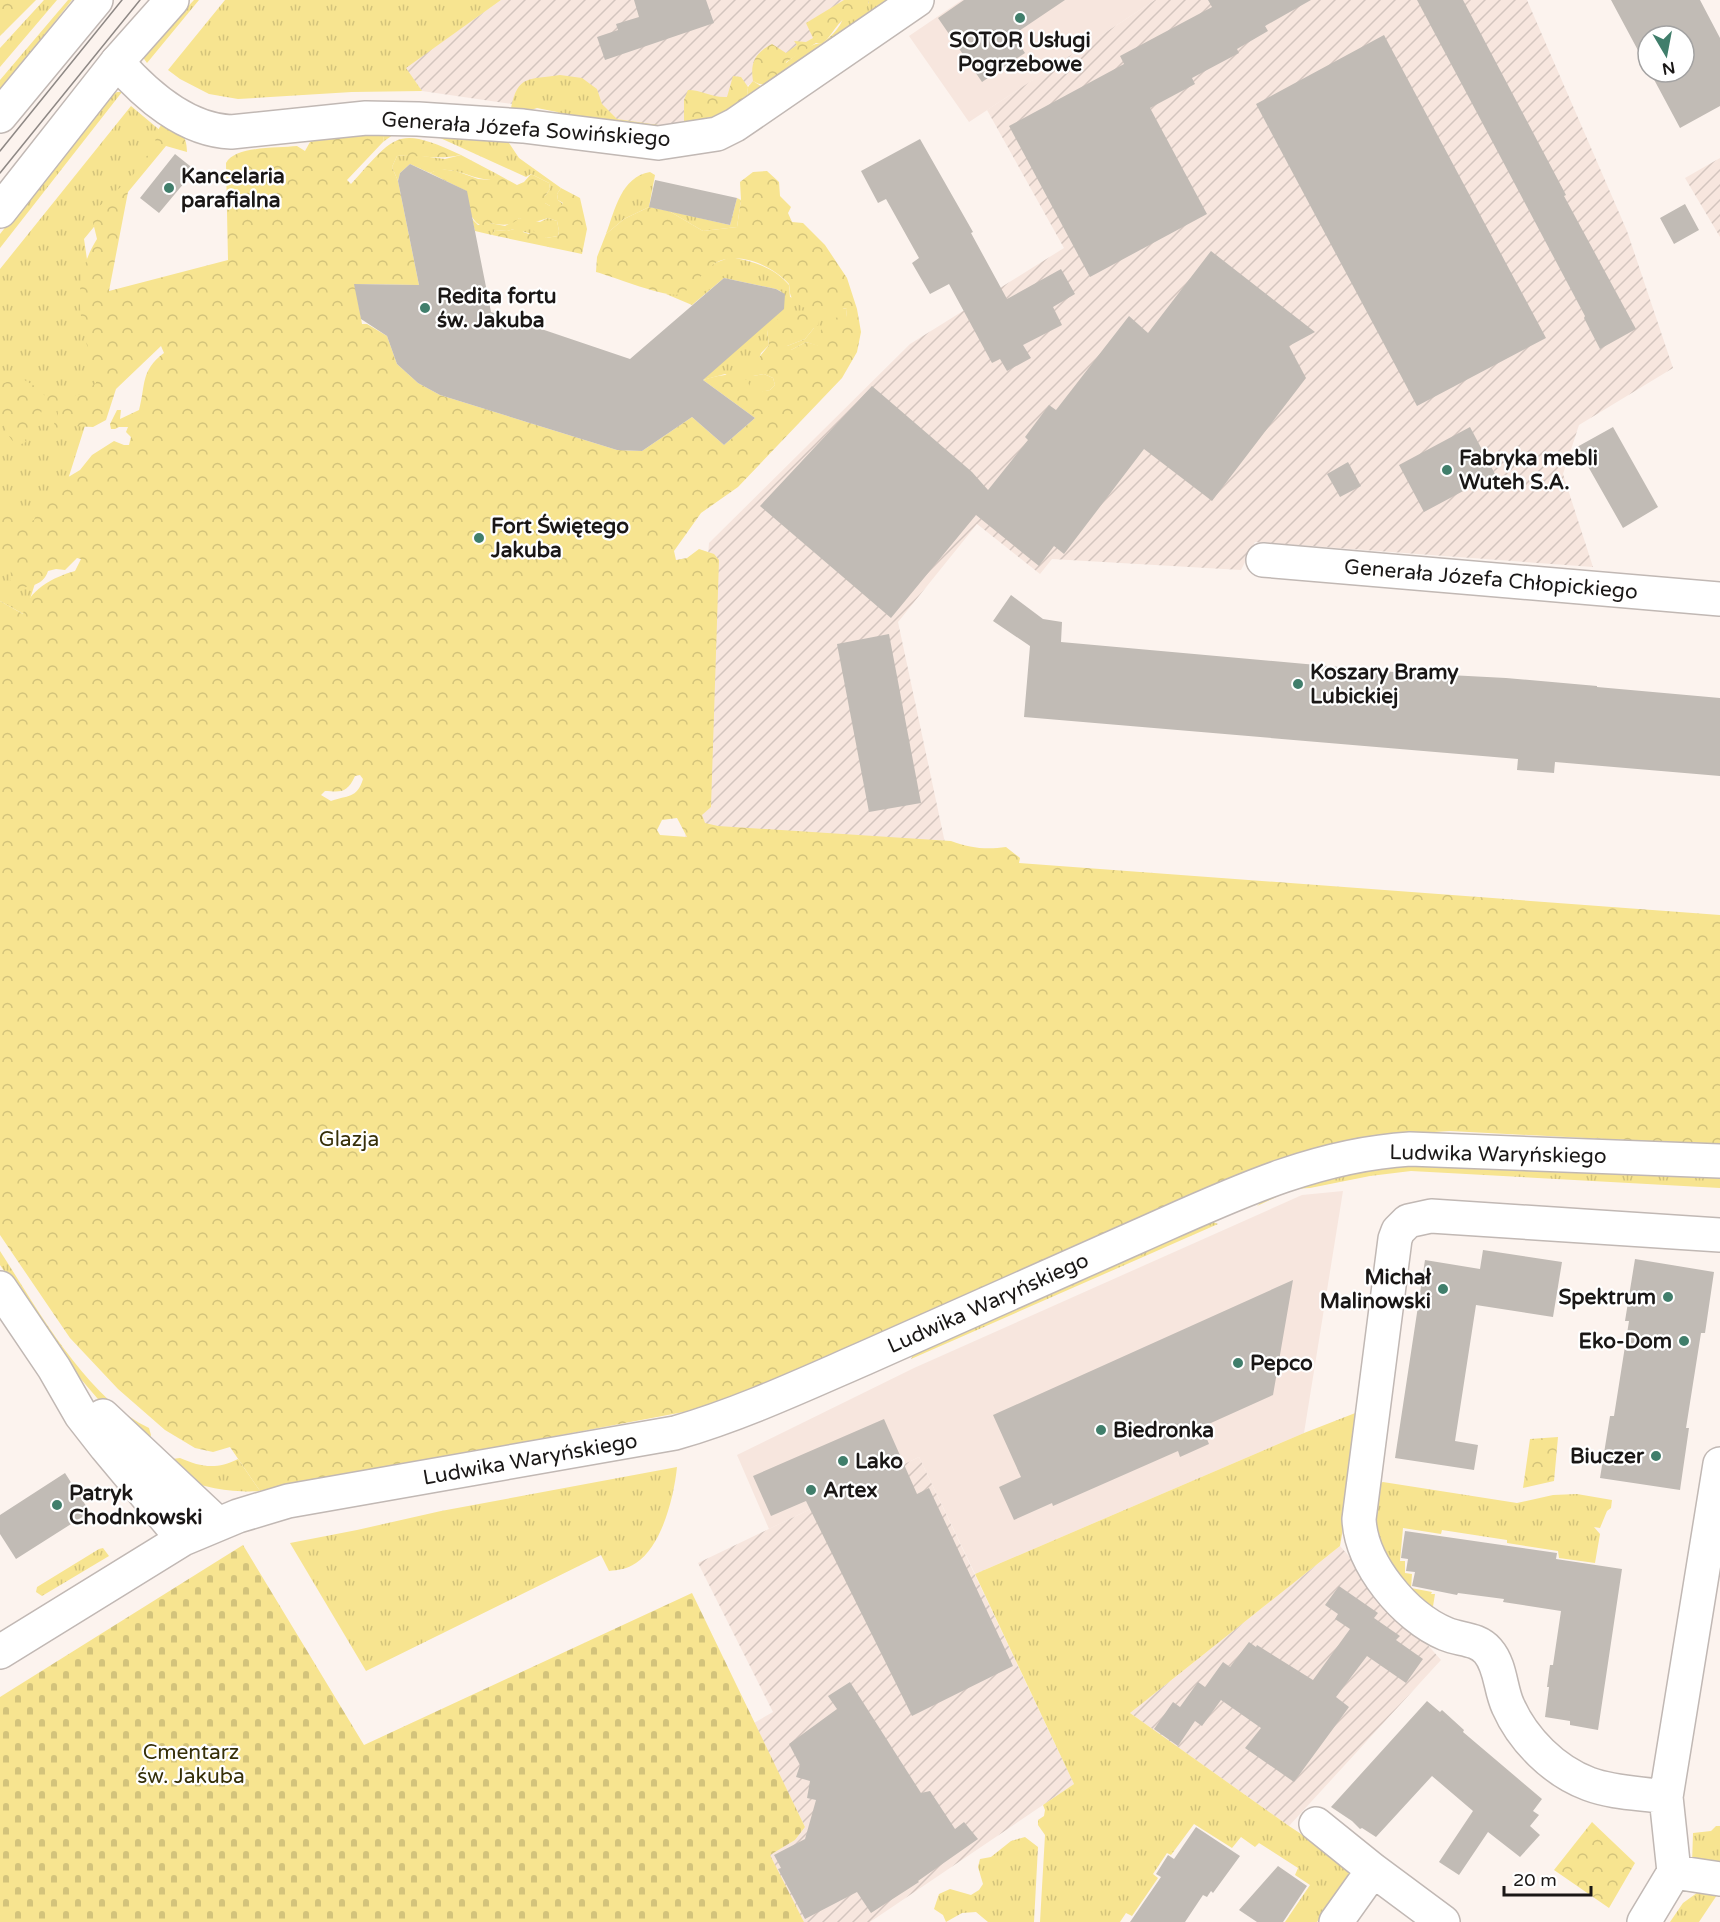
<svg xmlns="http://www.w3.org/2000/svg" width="1720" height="1922" viewBox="0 0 1720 1922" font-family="'Varela Round',sans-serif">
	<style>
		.built { fill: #f7e6de }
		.industrial { fill: url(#industrial-furrows) }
		.grass { fill: url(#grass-tufts) }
		.forest { fill: url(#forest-crowns); fill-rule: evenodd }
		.cemetery { fill: url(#cemetery-stones) }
		.building { fill: #c1bbb5 }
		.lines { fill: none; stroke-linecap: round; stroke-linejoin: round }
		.minor-casing { stroke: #c1b8b4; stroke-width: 36 }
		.major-casing { stroke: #c1b8b4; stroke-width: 36 }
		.minor { stroke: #fff; stroke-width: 33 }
		.major { stroke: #fff; stroke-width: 33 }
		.tram { stroke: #8e8885; stroke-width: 1.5 }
		.poi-dot { fill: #407e6b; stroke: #fff; stroke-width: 2 }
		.labels { text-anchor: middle; stroke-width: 4.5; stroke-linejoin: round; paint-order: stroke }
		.poi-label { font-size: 21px; font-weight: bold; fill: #1a1716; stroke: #fff; text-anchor: start }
		.street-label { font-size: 21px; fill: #1a1716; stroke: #fff }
		.park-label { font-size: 21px; fill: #362f08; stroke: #fff }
	</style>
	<defs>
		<pattern id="industrial-furrows" width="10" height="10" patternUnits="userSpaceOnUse" patternTransform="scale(1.5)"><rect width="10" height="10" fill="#f7e6de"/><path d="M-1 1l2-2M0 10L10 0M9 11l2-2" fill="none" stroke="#d3c5be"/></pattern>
		<pattern id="grass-tufts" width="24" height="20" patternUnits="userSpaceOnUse" patternTransform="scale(1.5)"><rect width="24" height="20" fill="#f7e490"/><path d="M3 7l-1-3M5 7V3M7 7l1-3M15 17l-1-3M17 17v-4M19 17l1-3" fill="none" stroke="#d3c37b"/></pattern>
		<pattern id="forest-crowns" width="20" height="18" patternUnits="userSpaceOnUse" patternTransform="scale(1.5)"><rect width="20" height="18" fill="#f7e490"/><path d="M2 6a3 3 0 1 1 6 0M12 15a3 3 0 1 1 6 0" fill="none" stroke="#d3c37b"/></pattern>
		<pattern id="cemetery-stones" width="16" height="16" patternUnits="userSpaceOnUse" patternTransform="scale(1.5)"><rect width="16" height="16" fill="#f7e490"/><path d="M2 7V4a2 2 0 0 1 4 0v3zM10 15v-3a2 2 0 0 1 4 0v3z" fill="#d3c37b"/></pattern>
	</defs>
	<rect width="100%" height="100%" fill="#fcf3ee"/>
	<path class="built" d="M962 0H1155L969 122 909 36Z
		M1343 1191 1304 1433 975 1574 919 1457 769 1529 737 1455 914 1368 1302 1195Z"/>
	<path class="industrial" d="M501 0H874L703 116 684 123 656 127 617 119 422 91 405 68Z
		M1155 0H1527L1627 231 1673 368 1579 425 1563 474 1593 567 1255 542 1241 570 1052 559 1040 574 977 524 898 622 948 857 685 837 709 543 910 344 1064 248 987 110Z
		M1720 158V237L1685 178Z
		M919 1457 1074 1784 870 1922H804L769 1855 795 1840 805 1827 754 1723 773 1712 698 1563Z
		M1340 1546 1441 1660 1289 1826 1130 1713Z"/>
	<path class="grass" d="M44 0H57L0 67V48Z
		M68 0H72L0 91V80Z
		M194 0H199L147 63 142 56Z
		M225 0H501L406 68 422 91 352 92 238 99 209 94 180 79 168 70Z
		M869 0H886L822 52 730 109 747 96 748 87 753 81 761 86C775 73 805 42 823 43 831 36 840 28 843 18L869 3Z
		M560 75 582 78 597 89 602 104 617 119 672 127H663L563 116 557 112 537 108 528 111 511 108C518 74 529 80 560 75Z
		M117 92H122L0 248V234L108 97Z
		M131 106 168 137 84 239 103 369 25 615 0 601V269Z
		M385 124 428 125 493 135 509 143 519 158 561 188 557 194 558 200 563 204 561 206H550L545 203V196L550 189 549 183 531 174 526 177 427 132C407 128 400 129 383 142L384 136 377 131 361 128Z
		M414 155 445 159 461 155 497 174 491 180C469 179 451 163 430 173L410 164 400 173 398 181 392 167 397 156Z
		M650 172 655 175 649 207 624 219 606 234C615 210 621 177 650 172Z
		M737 198 741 200 737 227 703 231 669 211 730 225Z
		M519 218 540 222 548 218 557 221 559 231 558 236 546 238 514 229 507 231 495 230 492 235 475 231 472 219 478 225 490 223 505 226Z
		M731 257C754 262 774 267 789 285L790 297 847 309 846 318 821 347 806 342 791 350H787V346L805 339 814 328 767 330 769 345 761 353 753 376 764 374 773 378 775 385 770 390 757 393 725 374 703 380 782 292 776 289 724 278 692 305 666 294C694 295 694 276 713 264 719 261 726 259 731 257Z
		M1422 1164 1720 1177V1188L1411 1171 1370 1176 1310 1188 1294 1189 1257 1206C1287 1179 1381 1168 1422 1164Z
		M1211 1221 1218 1224 911 1359 915 1352Z
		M0 1251C37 1308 86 1398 149 1428L151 1435 149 1441 103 1405 74 1371 0 1265Z
		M1363 1410 1340 1546 1130 1713 1289 1826 1351 1867 1353 1871 1317 1922H1285L1310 1885 1295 1875 1298 1868 1259 1843 1255 1847 1241 1837 1232 1848 1194 1824 1171 1855 1167 1853 1153 1874 1158 1878 1132 1916 1126 1913 1120 1922H1040L1045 1835 1038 1825V1820L1044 1816 1045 1810 1043 1805 1074 1784 975 1574 1304 1433Z
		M180 1458C201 1467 216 1470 238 1459L260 1491C243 1493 200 1489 186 1478 181 1473 176 1465 172 1459Z
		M677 1467C674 1497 662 1546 636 1563 627 1569 619 1570 609 1571L601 1555 366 1671 290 1543 357 1530 441 1511Z
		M1383 1482 1517 1503 1553 1495 1577 1494 1612 1500 1611 1508 1607 1511 1600 1528 1594 1527 1600 1534 1595 1563 1559 1558 1558 1551 1507 1543V1540L1442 1530 1441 1534 1403 1528 1400 1561H1405V1573L1412 1574 1411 1588 1432 1592 1431 1594H1435L1431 1619 1400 1586 1367 1526 1377 1484Z
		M103 1548 109 1556 42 1596 36 1592 37 1587 99 1549Z
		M1716 1826H1720V1862L1710 1861 1693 1866 1692 1864 1693 1833 1711 1831Z
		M1025 1837 1038 1847 1034 1922H988L976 1912 962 1913 946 1922 943 1915 934 1909 939 1894 950 1889 971 1895 979 1890 983 1884 978 1867 980 1859 991 1857 1011 1841Z
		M1701 1890 1720 1892V1897L1717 1895 1699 1922H1670L1683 1903Z"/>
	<path class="forest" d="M0 0H36L0 36Z
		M844 0H869C868 9 862 14 855 19L849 16C839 19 832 36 823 43H816L786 62 785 72C774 80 767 90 753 81 750 62 755 53 772 44L786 53 797 45 794 41 806 42 813 38 806 23Z
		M733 76 741 77 748 87 747 96 718 120 684 123V100L688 90C702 90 712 98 727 97Z
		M163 122C178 132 187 132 187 152L166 146 128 192 109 291 228 260 226 163C235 146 278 148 297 146L305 151 310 142 332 136 377 131 384 136 383 142 347 180 351 184C396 135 396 125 461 155 439 160 419 155 397 156L392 167 398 181 419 285 355 284 362 324H367L387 336 397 364 418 383 440 395 617 450 642 451 692 417 724 445 755 418 703 380C720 375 731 372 747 380L750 387 757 392 770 390 775 385 773 378 764 374 753 376 752 366 769 345 767 330C778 317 788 310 806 312L811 317H820L818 325 814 328 805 339 787 346V350H791L806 342 820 346C816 334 822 327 831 318L846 317 847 309 843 308 840 314C826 314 801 311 793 299 789 295 790 290 789 284 772 265 734 248 711 266 701 274 693 289 680 294 669 299 611 276 596 272L597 257 606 234 624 219 649 207 669 211 703 231 737 227 741 200 740 182 753 172 767 171 779 182 780 196 791 207 788 213 792 222 803 223 825 245 847 278 857 309 861 332 857 352 842 378 738 487 701 513 674 551 676 560 687 558 699 549 714 554 719 560 711 807 702 815 705 823 718 826 951 841C970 848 986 850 1006 847L1020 858 1019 863 1720 915V1145L1450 1131 1402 1134 1226 1180 741 1396 689 1411 301 1484 260 1491 230 1447 213 1452 195 1448 165 1430 118 1389 70 1338 0 1235V601L23 614C28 590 53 577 75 571L81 559 77 558 65 570 56 569 48 571C43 586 30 586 16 589L10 580 11 570 0 555V509L15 514 23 524 34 520 40 504 65 479 80 470 92 455 114 441 124 445H129L131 437 126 432 128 427H119L115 429H111L110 424 117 410H121L120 419 139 410C146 385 140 371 164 353L161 346 116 389 106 420 93 427 71 426 65 432 59 434 54 424 58 414 57 407 49 402 44 404 41 413 34 417 33 425 35 432 33 435 27 436 24 430 21 432 26 442 19 445 15 455 12 452 16 444C0 431 0 403 0 384L21 378 38 388 45 396 55 394 66 399 80 394 96 383C96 370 93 364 89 352 77 312 74 276 97 239L91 214C113 193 138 175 153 148 156 144 155 140 156 135 157 130 161 126 163 122ZM360 775 363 779C357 799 347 795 331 801L321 795 325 791C342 792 347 793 355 776ZM677 818 687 837 660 835 657 830 662 820Z
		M439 169 456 171 478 179 490 180 497 174 517 185 524 182 531 174 549 183 550 189 545 196V203L550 206H561L563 203 558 200 557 194 561 188 580 198 587 229 582 254 492 235 495 230 507 231 514 229 518 222 522 227 523 232 529 234 532 231 540 232 546 238 558 236 559 231 557 221 548 218 532 223 519 218C511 227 501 225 490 223L488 228C468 223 470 209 466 191L430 173Z
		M1558 1437 1554 1481 1523 1488 1530 1439Z
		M1592 1822 1635 1863 1609 1908 1554 1870Z"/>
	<path class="cemetery" d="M243 1545 364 1745 692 1593 805 1827 795 1840 770 1855 804 1922H0V1697Z"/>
	<path class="building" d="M634 0H706L714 23 605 60 597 37 618 30 616 24 639 17Z
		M964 0H1065L1013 35 1025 53 982 82 938 18Z
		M1208 0H1311L1265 26 1268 31 1237 49 1239 53 1192 78 1195 84 1150 108 1207 214 1090 277 1009 126 1124 64 1120 56 1212 7Z
		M1417 0H1463L1566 195 1564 196 1636 329 1600 349 1584 318 1585 316Z
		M1611 0H1700L1720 38V106L1680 128 1650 72H1684V36H1648V69Z
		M1384 35 1546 338 1417 406 1256 104Z
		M920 139 973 232 971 233 1007 299 1061 269 1075 294 1053 307 1062 325 1023 345 1031 358 1007 371 1000 359 992 363 949 284 930 294 912 263 919 258 886 199 878 203 861 171Z
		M175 154 195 170 159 213 140 198Z
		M410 164 467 191 491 312 630 359 724 278 776 289 785 294 784 309 703 380 755 418 724 445 692 417 642 451 617 450 440 395 418 383 397 364 387 336 361 319 354 284 419 285 398 181 400 173Z
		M655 180 737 198 730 225 649 207Z
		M1685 204 1699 230 1674 244 1660 218Z
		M1211 251 1315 332 1289 346 1306 378 1212 501 1144 449 1064 554 1054 546 1039 566 976 515 891 618 760 506 872 386 972 472 988 490 1028 440 1025 437 1049 405 1056 410 1129 316 1148 333Z
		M1470 427 1495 474 1424 512 1399 465Z
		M1613 427 1658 507 1623 528 1577 447Z
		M1348 462 1361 486 1340 497 1327 474Z
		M1011 595 1043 619 1062 622 1061 642 1449 677V675L1506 678 1597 686V687L1720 698V776L1555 762 1554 773 1517 770 1518 759 1024 717 1030 646 993 621Z
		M889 634 921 803 869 812 837 644Z
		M1483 1250 1562 1262 1553 1317 1476 1305 1455 1441 1478 1445 1474 1470 1395 1458 1425 1260 1480 1269Z
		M1635 1259 1714 1272 1705 1333H1701L1686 1428H1689L1680 1490 1600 1478 1610 1416H1614L1629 1321H1625Z
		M1293 1280 1273 1395 1202 1427 1209 1444 1180 1457 1178 1451 1053 1506 1052 1503 1014 1520 999 1487 1021 1477 993 1415Z
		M884 1419 917 1494 929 1488 1013 1666 912 1716 806 1501 771 1516 753 1476Z
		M65 1473 90 1512 16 1559 0 1534V1515Z
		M1405 1531 1557 1553 1556 1559 1622 1569 1598 1730 1570 1725V1721L1545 1717 1549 1687H1547L1550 1665H1553L1561 1611 1503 1602 1504 1599 1458 1593 1457 1595 1412 1586 1415 1572 1406 1571 1408 1559 1401 1558Z
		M1339 1586 1378 1613 1374 1618 1400 1636 1396 1640 1423 1659 1406 1683 1367 1656 1336 1697 1349 1707 1294 1782 1245 1748 1261 1728 1221 1700 1202 1726 1195 1721 1178 1746 1154 1729 1173 1702 1180 1707 1198 1682 1205 1687 1223 1662 1230 1667 1249 1642 1256 1647 1257 1645 1313 1680 1350 1629 1335 1619 1338 1614 1325 1605Z
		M850 1682 921 1793 930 1791 955 1829 964 1822 978 1839 918 1881 919 1882 871 1913 857 1892 805 1919 778 1869 781 1868 774 1855 805 1839 816 1800 807 1798 810 1781 796 1777 800 1765 789 1744 837 1709 828 1696Z
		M1427 1701 1440 1712 1442 1710 1464 1730 1463 1732 1542 1799 1533 1811 1539 1815 1530 1826 1540 1835 1520 1857 1488 1832 1459 1875 1439 1862 1473 1811 1432 1776 1376 1837 1362 1828 1360 1829 1352 1821 1331 1807Z
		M1196 1827 1240 1856 1213 1893 1211 1891 1207 1897 1203 1895 1185 1922H1130L1161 1877 1156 1874 1168 1855 1174 1859Z
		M1278 1866 1307 1886 1283 1922H1257L1239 1910Z"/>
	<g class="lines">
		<defs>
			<path id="minor" d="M117 62C146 95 185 130 231 132L366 118 418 119 523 126 658 143 717 134 735 125 917 0
				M1263 560 1720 599
				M0 1288 54 1368 81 1415 106 1447 183 1539
				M103 1416 217 1523
				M0 1652 183 1539 238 1516 288 1501 675 1433C741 1414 803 1385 865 1358 957 1317 1048 1276 1139 1236 1227 1197 1312 1155 1410 1149L1720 1161
				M1666 1797C1640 1793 1613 1793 1589 1784 1554 1771 1523 1740 1508 1706 1500 1689 1501 1666 1488 1651 1477 1638 1460 1640 1446 1634 1405 1617 1361 1564 1359 1519L1395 1239 1398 1231 1408 1221 1431 1216 1720 1235
				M1316 1824 1373 1870 1443 1922
				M1674 1872 1720 1879
				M1336 1922 1373 1870
				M1644 1922 1674 1872 1666 1797 1720 1464"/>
			<path id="major" d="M0 116 96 0
				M0 211 117 62 172 0"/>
		</defs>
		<use href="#minor" class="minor-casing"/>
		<use href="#major" class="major-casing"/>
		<use href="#minor" class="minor"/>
		<use href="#major" class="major"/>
		<path class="tram" d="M0 151 122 0
			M0 173 140 0"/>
	</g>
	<g class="poi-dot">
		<circle cx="1020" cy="18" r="6"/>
		<circle cx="169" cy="188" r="6"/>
		<circle cx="425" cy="308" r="6"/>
		<circle cx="1447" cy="470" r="6"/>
		<circle cx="479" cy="538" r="6"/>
		<circle cx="1298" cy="684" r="6"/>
		<circle cx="1443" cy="1289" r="6"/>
		<circle cx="1668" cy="1297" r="6"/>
		<circle cx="1684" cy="1341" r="6"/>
		<circle cx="1238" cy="1363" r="6"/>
		<circle cx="1101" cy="1430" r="6"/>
		<circle cx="1656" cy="1456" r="6"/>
		<circle cx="843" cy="1461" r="6"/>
		<circle cx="811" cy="1490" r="6"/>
		<circle cx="57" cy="1505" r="6"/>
	</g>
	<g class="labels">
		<g class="poi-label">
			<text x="1020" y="47" text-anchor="middle">SOTOR Usługi<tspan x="1020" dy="24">Pogrzebowe</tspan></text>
			<text x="181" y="183">Kancelaria<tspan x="181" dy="24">parafialna</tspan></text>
			<text x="437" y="303">Redita fortu<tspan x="437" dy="24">św. Jakuba</tspan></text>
			<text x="1459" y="465">Fabryka mebli<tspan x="1459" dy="24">Wuteh S.A.</tspan></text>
			<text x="491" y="533">Fort Świętego<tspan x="491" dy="24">Jakuba</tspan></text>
			<text x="1310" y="679">Koszary Bramy<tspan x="1310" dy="24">Lubickiej</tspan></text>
			<text x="1431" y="1284" text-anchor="end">Michał<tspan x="1431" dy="24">Malinowski</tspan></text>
			<text x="1656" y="1304" text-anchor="end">Spektrum</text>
			<text x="1672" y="1348" text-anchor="end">Eko-Dom</text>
			<text x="1250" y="1370">Pepco</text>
			<text x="1113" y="1437">Biedronka</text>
			<text x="1644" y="1463" text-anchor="end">Biuczer</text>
			<text x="855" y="1468">Lako</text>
			<text x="823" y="1497">Artex</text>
			<text x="69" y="1500">Patryk<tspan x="69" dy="24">Chodnkowski</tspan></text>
		</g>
		<g class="street-label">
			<text transform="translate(526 129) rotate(4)" y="7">Generała Józefa Sowińskiego</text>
			<text transform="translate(1491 579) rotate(5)" y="7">Generała Józefa Chłopickiego</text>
			<text transform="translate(1498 1154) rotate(1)" y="7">Ludwika Waryńskiego</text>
			<text transform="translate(988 1303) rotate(-24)" y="7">Ludwika Waryńskiego</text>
			<text transform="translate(530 1459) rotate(-10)" y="7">Ludwika Waryńskiego</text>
		</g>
		<g class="park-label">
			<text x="349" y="1146">Glazja</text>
			<text x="191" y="1759">Cmentarz<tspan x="191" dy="24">św. Jakuba</tspan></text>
		</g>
	</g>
	<g transform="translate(1666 54) rotate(170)"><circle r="28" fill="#ffffff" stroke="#a3a2a2" stroke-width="1.5"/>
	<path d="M0-4.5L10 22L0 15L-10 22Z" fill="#407e6b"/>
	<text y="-9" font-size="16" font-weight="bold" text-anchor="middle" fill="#1a1716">N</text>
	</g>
	<path d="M1504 1886v9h87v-9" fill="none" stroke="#1a1716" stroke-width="3"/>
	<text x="1513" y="1886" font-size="18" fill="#1a1716" stroke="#ffffff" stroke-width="4.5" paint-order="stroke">20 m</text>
</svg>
